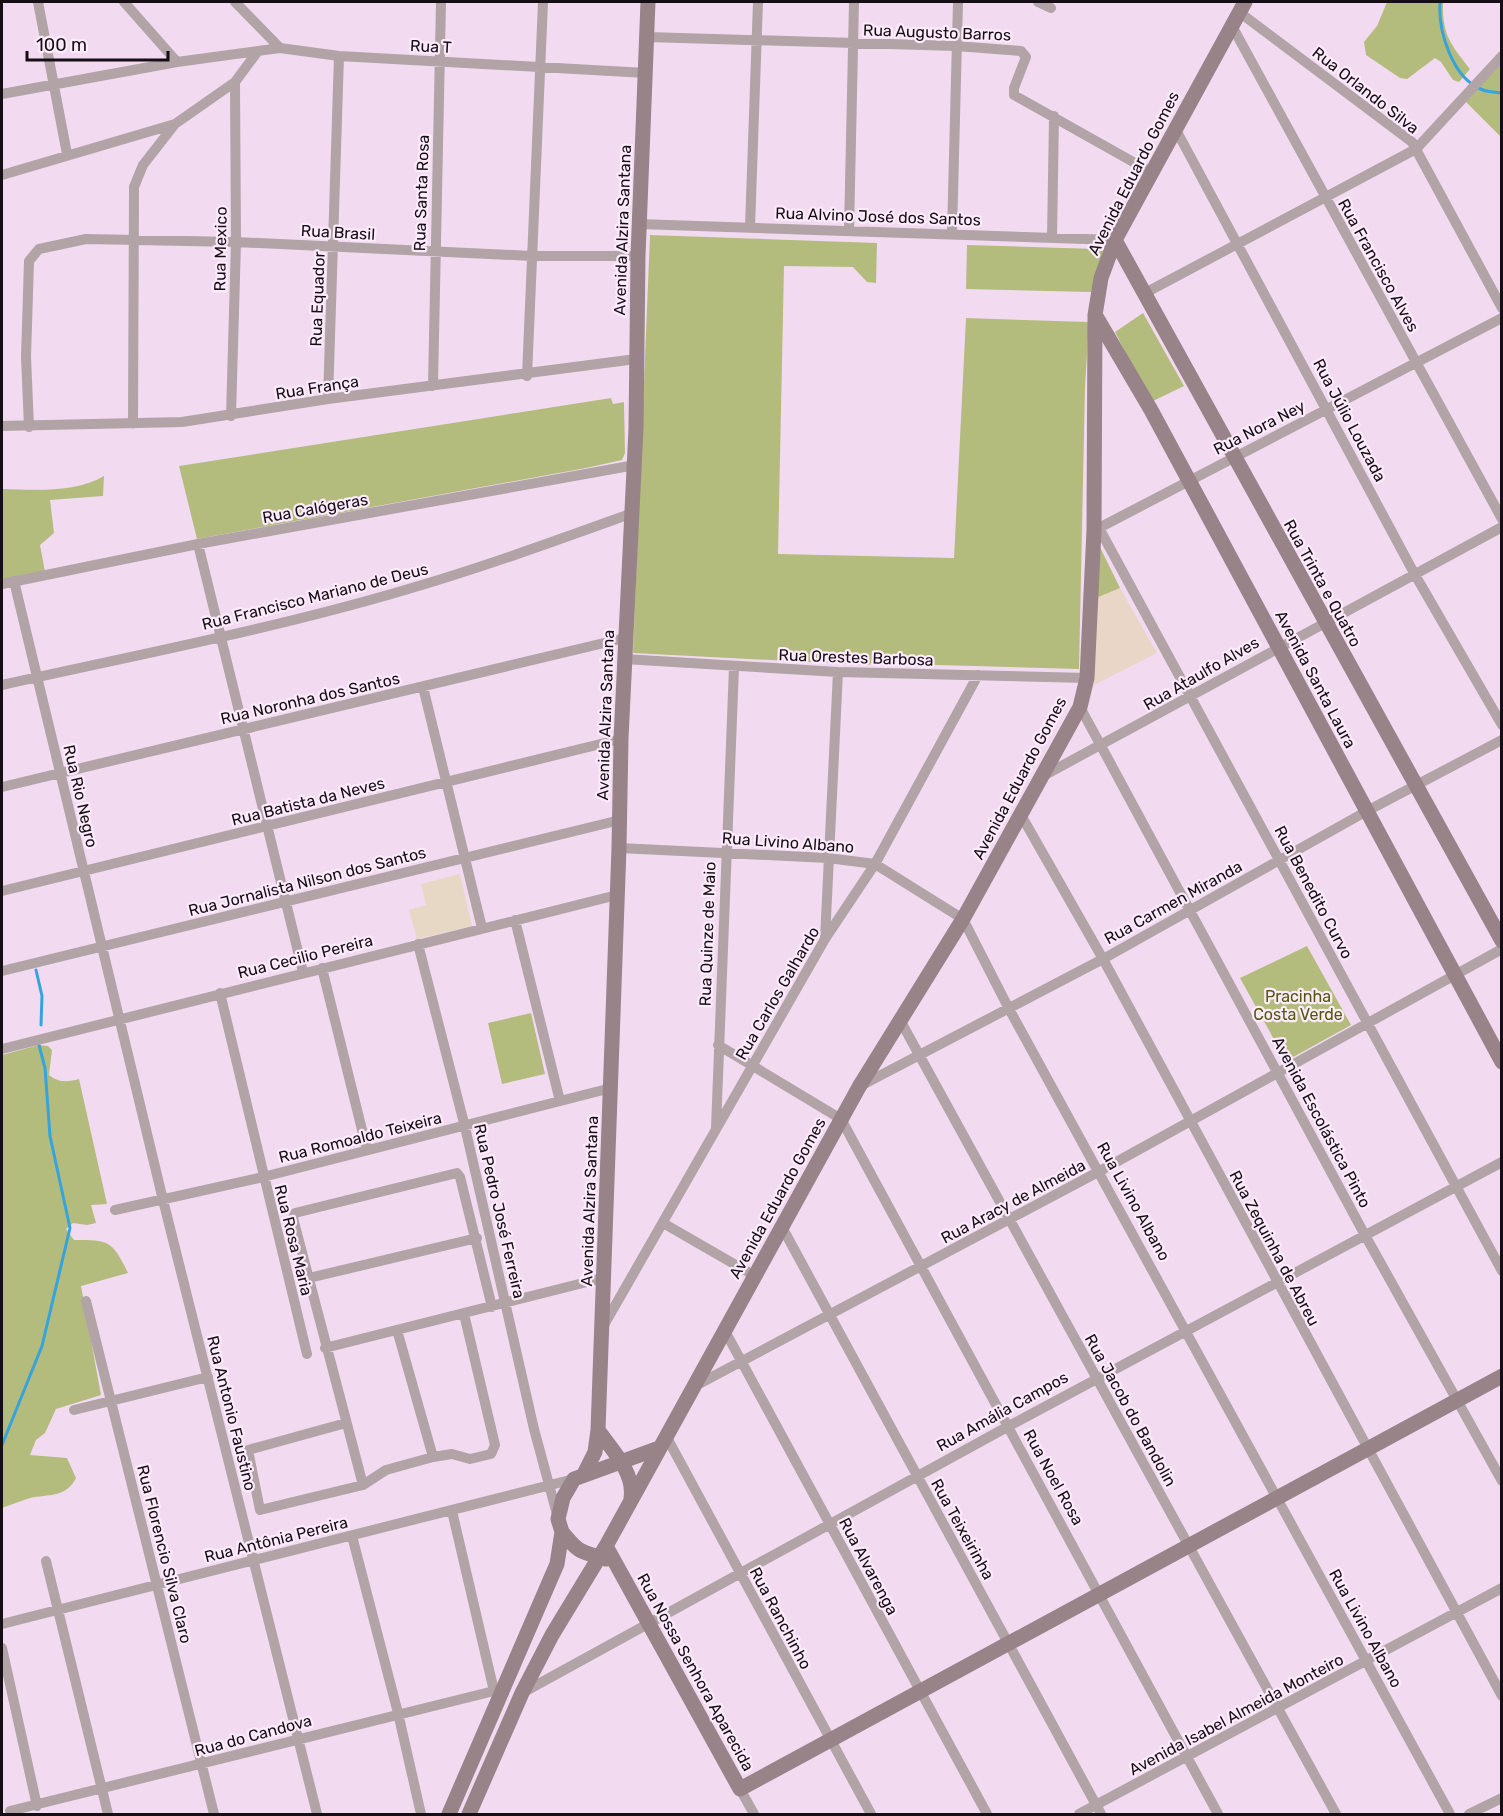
<svg xmlns="http://www.w3.org/2000/svg" width="1503" height="1816" viewBox="0 0 1503 1816" font-family="Rubik,sans-serif">
	<style>
		.education { fill: #e7d7c5 }
		.medical { fill: #e9d6c6 }
		.green { fill: #b3bc7d }
		.lines { fill: none; stroke-linecap: round; stroke-linejoin: round }
		.stream { stroke: #36a4da; stroke-width: 3 }
		.street { stroke: #b1a3a6; stroke-width: 10 }
		.secondary { stroke: #988388; stroke-width: 15 }
		.labels { text-anchor: middle; stroke-width: 4.5; stroke-linejoin: round; paint-order: stroke }
		.street-label { font-size: 16px; fill: #150e15; stroke: #fdeafb }
		.park-label { font-size: 16px; fill: #51590e; stroke: #fdeafb }
	</style>
	<rect width="100%" height="100%" fill="#f2dbf1"/>
	<path class="education" d="M460 874 472 926 417 939 409 910 426 905 421 884Z"/>
	<path class="medical" d="M1120 588 1157 653 1094 685 1096 598Z"/>
	<path class="green" d="M1387 2H1443C1442 34 1450 44 1470 69L1459 82 1453 80 1441 62 1435 58 1407 79 1400 78 1366 55 1364 42 1377 26Z
		M1501 62V137L1465 101Z
		M650 235 877 243 876 283 867 282 853 267 784 266 778 554 954 558 966 318 1089 322 1085 387 1079 669 902 664C889 653 881 655 869 665L633 653Z
		M967 245 1097 249 1103 251 1091 292 966 289Z
		M1143 313 1184 386 1151 402 1115 332Z
		M611 398 613 404 624 402 625 453 622 460 586 468 197 539 179 466Z
		M104 476 103 496 50 500 54 533 40 545 45 572 2 580V489C35 490 75 493 104 476Z
		M1097 541 1120 588 1096 598Z
		M1307 946 1351 1025 1286 1061 1240 978Z
		M531 1013 545 1074 502 1084 488 1023Z
		M39 1045 48 1046 52 1050 49 1075C59 1083 68 1082 79 1079L107 1204 91 1205 96 1223 87 1225 73 1223 66 1229 74 1240C109 1240 112 1240 128 1273L81 1286 101 1395 56 1409 45 1433 36 1440 30 1455 67 1458 76 1478C66 1498 48 1494 30 1498 20 1501 11 1505 2 1508V1055Z"/>
	<g class="lines">
		<path class="stream" d="M1440 2C1438 30 1452 79 1483 90 1488 92 1496 92 1502 93
			M36 970 42 996 41 1025
			M2 1445 42 1346 70 1228 50 1136 45 1068 39 1045"/>
		<path class="street" d="M38 2 67 154
			M124 2 177 62
			M235 2 280 48
			M1038 2 1051 8
			M1239 12 1412 142 1502 308
			M1232 26 1502 519
			M647 37 956 46 1021 51 1026 57 1014 88V95L1151 172
			M2 94 177 62 280 48 339 56 646 73
			M1175 128 1414 573 1502 725
			M2 175 175 124 235 82 258 51
			M639 224 1115 240
			M750 227 758 2
			M849 231 854 2
			M952 233 958 2
			M1052 238 1054 116
			M1147 292 1416 149 1502 56
			M527 376 543 2
			M433 386 441 2
			M328 399 339 56
			M231 416 236 242 235 82
			M133 424 134 187 143 165 175 124
			M2 426 182 422 328 399 636 359
			M29 427 26 357 29 261 39 249 86 239 236 242 532 256H638
			M1099 528 1502 1271
			M1095 530 1502 318
			M198 544 303 972
			M14 581 163 1200 317 1814
			M2 584 198 544 635 465
			M624 659 838 672 1087 678
			M2 685C136 655 273 629 405 590 481 568 555 541 630 514
			M423 687 482 928
			M1080 707 1365 1235 1502 1481
			M1043 776 1502 527
			M2 787 625 638
			M1021 815 1103 959 1502 1696
			M619 848 828 858 875 864 963 919 1008 1007 1450 1814
			M2 891 621 739
			M515 920 560 1101
			M825 939 838 672
			M418 944 465 1127 534 1429 558 1518
			M322 968 367 1150
			M2 971 620 820
			M220 993 307 1354
			M900 1020 1336 1814
			M718 1045 841 1119 1218 1814
			M2 1049 617 895
			M862 1085 1103 959 1367 811 1502 740
			M716 1128 734 667
			M115 1210 263 1177 611 1088
			M663 1223 755 1276
			M782 1227 1101 1814
			M309 1278 477 1238
			M86 1301 214 1814
			M604 1325 825 939 875 864 978 675
			M397 1330 433 1457
			M725 1331 987 1814
			M325 1348 603 1278
			M695 1386 1100 1171 1502 949
			M74 1410 208 1377
			M346 1423 248 1450 260 1510 363 1485 386 1470 433 1457 452 1454 470 1459 491 1454 495 1445 464 1314
			M666 1436 871 1814
			M363 1485 293 1218 295 1213 457 1173 460 1177 492 1307
			M452 1511 494 1691
			M352 1536 398 1713 421 1814
			M46 1561 108 1814
			M2 1624 574 1479
			M2 1648 37 1806
			M522 1693 1009 1426 1502 1162
			M740 1789 754 1814
			M11 1814 10 1811 494 1691 504 1692
			M1079 1814 1502 1588
			M1469 1814 1502 1798"/>
		<path class="secondary" d="M1115 240 1502 941
			M1097 318 1151 410 1502 1062
			M598 1430C612 1450 635 1473 631 1498
			M584 1474 595 1452 598 1430 619 848 621 739 636 428 638 256 648 2
			M562 1532C580 1554 580 1551 606 1559
			M606 1546 740 1789 1502 1376
			M449 1814 557 1564 562 1532 558 1519 563 1498 574 1479 659 1448
			M469 1814 522 1693 552 1635 606 1546 859 1087 963 919 1080 707 1087 678 1094 530 1095 315 1101 278 1115 240 1245 2"/>
	</g>
	<g class="labels">
		<g class="street-label">
			<text transform="translate(937 32) rotate(2)" y="6">Rua Augusto Barros</text>
			<text transform="translate(431 46) rotate(3)" y="6">Rua T</text>
			<text transform="translate(1366 90) rotate(38)" y="6">Rua Orlando Silva</text>
			<text transform="translate(1133 173) rotate(-63)" y="6">Avenida Eduardo Gomes</text>
			<text transform="translate(421 193) rotate(-88)" y="6">Rua Santa Rosa</text>
			<text transform="translate(878 216) rotate(2)" y="6">Rua Alvino José dos Santos</text>
			<text transform="translate(622 230) rotate(-88)" y="6">Avenida Alzira Santana</text>
			<text transform="translate(338 232) rotate(3)" y="6">Rua Brasil</text>
			<text transform="translate(220 249) rotate(-89)" y="6">Rua Mexico</text>
			<text transform="translate(1379 265) rotate(61)" y="6">Rua Francisco Alves</text>
			<text transform="translate(317 299) rotate(-88)" y="6">Rua Equador</text>
			<text transform="translate(317 387) rotate(-9)" y="6">Rua França</text>
			<text transform="translate(1350 420) rotate(62)" y="6">Rua Júlio Louzada</text>
			<text transform="translate(1259 427) rotate(-27)" y="6">Rua Nora Ney</text>
			<text transform="translate(315 508) rotate(-10)" y="6">Rua Calógeras</text>
			<text transform="translate(1323 583) rotate(61)" y="6">Rua Trinta e Quatro</text>
			<text transform="translate(315 596) rotate(-14)" y="6">Rua Francisco Mariano de Deus</text>
			<text transform="translate(856 657) rotate(2)" y="6">Rua Orestes Barbosa</text>
			<text transform="translate(1201 673) rotate(-30)" y="6">Rua Ataulfo Alves</text>
			<text transform="translate(1316 679) rotate(62)" y="6">Avenida Santa Laura</text>
			<text transform="translate(310 698) rotate(-13)" y="6">Rua Noronha dos Santos</text>
			<text transform="translate(605 715) rotate(-88)" y="6">Avenida Alzira Santana</text>
			<text transform="translate(1019 778) rotate(-62)" y="6">Avenida Eduardo Gomes</text>
			<text transform="translate(81 796) rotate(77)" y="6">Rua Rio Negro</text>
			<text transform="translate(308 801) rotate(-14)" y="6">Rua Batista da Neves</text>
			<text transform="translate(788 842) rotate(4)" y="6">Rua Livino Albano</text>
			<text transform="translate(307 881) rotate(-14)" y="6">Rua Jornalista Nilson dos Santos</text>
			<text transform="translate(1314 892) rotate(62)" y="6">Rua Benedito Curvo</text>
			<text transform="translate(1173 902) rotate(-29)" y="6">Rua Carmen Miranda</text>
			<text transform="translate(707 934) rotate(-88)" y="6">Rua Quinze de Maio</text>
			<text transform="translate(305 956) rotate(-14)" y="6">Rua Cecilio Pereira</text>
			<text transform="translate(777 993) rotate(-60)" y="6">Rua Carlos Galhardo</text>
			<text transform="translate(1322 1122) rotate(62)" y="6">Avenida Escolástica Pinto</text>
			<text transform="translate(360 1137) rotate(-14)" y="6">Rua Romoaldo Teixeira</text>
			<text transform="translate(777 1198) rotate(-61)" y="6">Avenida Eduardo Gomes</text>
			<text transform="translate(589 1201) rotate(-88)" y="6">Avenida Alzira Santana</text>
			<text transform="translate(1013 1201) rotate(-28)" y="6">Rua Aracy de Almeida</text>
			<text transform="translate(1134 1201) rotate(61)" y="6">Rua Livino Albano</text>
			<text transform="translate(500 1211) rotate(77)" y="6">Rua Pedro José Ferreira</text>
			<text transform="translate(294 1240) rotate(76)" y="6">Rua Rosa Maria</text>
			<text transform="translate(1275 1248) rotate(62)" y="6">Rua Zequinha de Abreu</text>
			<text transform="translate(1131 1410) rotate(61)" y="6">Rua Jacob do Bandolin</text>
			<text transform="translate(1002 1411) rotate(-29)" y="6">Rua Amália Campos</text>
			<text transform="translate(232 1413) rotate(76)" y="6">Rua Antonio Faustino</text>
			<text transform="translate(1054 1477) rotate(61)" y="6">Rua Noel Rosa</text>
			<text transform="translate(963 1529) rotate(61)" y="6">Rua Teixeirinha</text>
			<text transform="translate(276 1539) rotate(-14)" y="6">Rua Antônia Pereira</text>
			<text transform="translate(165 1554) rotate(76)" y="6">Rua Florencio Silva Claro</text>
			<text transform="translate(869 1566) rotate(62)" y="6">Rua Alvarenga</text>
			<text transform="translate(781 1618) rotate(62)" y="6">Rua Ranchinho</text>
			<text transform="translate(1366 1628) rotate(61)" y="6">Rua Livino Albano</text>
			<text transform="translate(696 1672) rotate(61)" y="6">Rua Nossa Senhora Aparecida</text>
			<text transform="translate(1236 1714) rotate(-28)" y="6">Avenida Isabel Almeida Monteiro</text>
			<text transform="translate(253 1735) rotate(-15)" y="6">Rua do Candova</text>
		</g>
		<g class="park-label">
			<text x="1298" y="1002">Pracinha<tspan x="1298" dy="18">Costa Verde</tspan></text>
		</g>
	</g>
	<rect width="1503" height="1816" fill="none" stroke="#150e15" stroke-width="6"/>
	<path d="M27 51v9h141v-9" fill="none" stroke="#150e15" stroke-width="3"/>
	<text x="36" y="51" font-size="18" fill="#150e15" stroke="#fdeafb" stroke-width="4.5" paint-order="stroke">100 m</text>
</svg>
